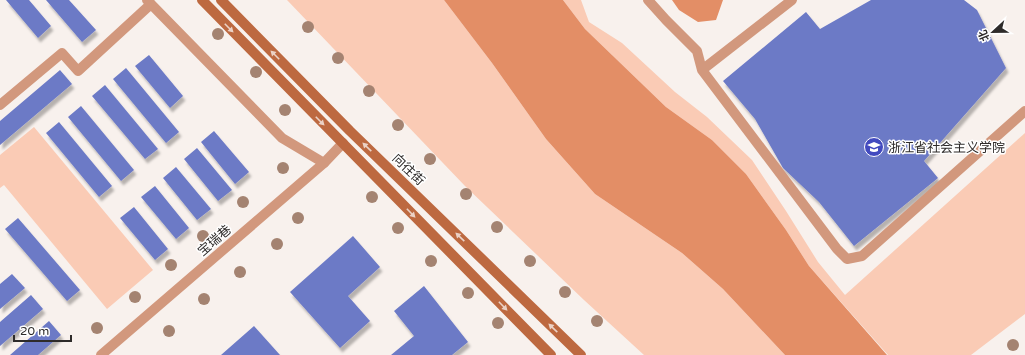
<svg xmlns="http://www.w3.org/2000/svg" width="1025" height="355" viewBox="0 0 1025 355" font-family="'Varela Round','Noto Sans SC',sans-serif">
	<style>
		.green { fill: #facbb5 }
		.water { fill: #e38e66 }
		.building { fill: #6c7ac6; filter: url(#shadow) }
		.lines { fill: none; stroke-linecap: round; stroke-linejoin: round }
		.lane { stroke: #d2987d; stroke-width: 10 }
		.street { stroke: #d2987d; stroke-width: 10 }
		.secondary { stroke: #bd6940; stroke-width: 10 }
		.tree { fill: #a48371 }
		.oneway { fill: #ebd2c6 }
		.labels { text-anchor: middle; stroke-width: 3; stroke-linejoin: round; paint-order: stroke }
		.poi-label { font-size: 13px; fill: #2e2b2a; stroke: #fff; text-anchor: start }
		.street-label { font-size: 13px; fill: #2e2b2a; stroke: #fff }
	</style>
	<defs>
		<filter id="shadow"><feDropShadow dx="2.5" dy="4.5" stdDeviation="1" flood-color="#0004"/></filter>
	</defs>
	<rect width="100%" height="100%" fill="#f8f1ed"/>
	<path class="green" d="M287 0H444L492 63 546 139 595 194 682 253 723 289 785 355H644L584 300 465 186Z
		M563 0H581L589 22 622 43 675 92 707 117 752 160 786 211 818 262 845 295 1025 133V314L971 355H888L809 266 786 230 746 174 712 140 666 107 585 29Z
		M34 127 153 270 107 309 4 185 0 188V155Z"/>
	<path class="water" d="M444 0H563L585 29 666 107 712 140 746 174 786 230 809 266 887 355H785L723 289 682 253 595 194 546 139 492 63Z
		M672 0H723L716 20 698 22 679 10Z"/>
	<path class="building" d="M6 0H29L51 26 38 38Z
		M46 0H69L96 30 82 42Z
		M871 0H964L977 10 1006 68 924 161 938 178 854 246 819 202 783 168 755 119 723 81 806 12 820 29Z
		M149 55 183 96 170 108 135 66Z
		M126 68 179 132 166 143 113 79Z
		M60 70 72 84 0 145V121Z
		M105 85 158 149 145 159 92 96Z
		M81 106 134 170 121 181 68 117Z
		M59 122 112 186 99 197 46 133Z
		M214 131 249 172 235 184 201 142Z
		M197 148 232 190 218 201 184 159Z
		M176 167 211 209 197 220 163 178Z
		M155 186 189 228 176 239 141 197Z
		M134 207 168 249 155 260 120 218Z
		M18 218 80 290 67 301 5 229Z
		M353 236 380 267 348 296 370 321 340 348 290 292Z
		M12 274 25 288 0 309V284Z
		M424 286 468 342 452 355H391L414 336 394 311Z
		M31 295 43 309 0 346V322Z
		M49 321 61 335 38 355H10Z
		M254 326 280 355H221Z"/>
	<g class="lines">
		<path class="lane" d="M147 0 282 138 324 163
			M648 0 666 20 697 51 702 70 837 249 847 259 862 256 1025 111
			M702 70 792 0
			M0 105 62 53 78 71 151 4"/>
		<path class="street" d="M101 355 324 163 343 143"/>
		<path class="secondary" d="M202 0 551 355
			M221 0 350 131 581 355"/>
	</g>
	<g class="tree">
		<circle cx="308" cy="27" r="6"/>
		<circle cx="218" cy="34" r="6"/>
		<circle cx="338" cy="58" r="6"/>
		<circle cx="256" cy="72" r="6"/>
		<circle cx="369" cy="91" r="6"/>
		<circle cx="285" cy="110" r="6"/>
		<circle cx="398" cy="125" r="6"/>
		<circle cx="430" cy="159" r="6"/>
		<circle cx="283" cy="168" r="6"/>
		<circle cx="466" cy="194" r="6"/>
		<circle cx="372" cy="197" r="6"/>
		<circle cx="243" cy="202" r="6"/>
		<circle cx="298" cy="218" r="6"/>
		<circle cx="497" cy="227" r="6"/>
		<circle cx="398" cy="228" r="6"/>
		<circle cx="203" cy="236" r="6"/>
		<circle cx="277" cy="244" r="6"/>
		<circle cx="431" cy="261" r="6"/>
		<circle cx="530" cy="261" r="6"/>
		<circle cx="171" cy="265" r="6"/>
		<circle cx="240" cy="272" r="6"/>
		<circle cx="565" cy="292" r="6"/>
		<circle cx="468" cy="293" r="6"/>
		<circle cx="135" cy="297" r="6"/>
		<circle cx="204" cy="299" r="6"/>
		<circle cx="597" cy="321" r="6"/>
		<circle cx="498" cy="323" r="6"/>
		<circle cx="97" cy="328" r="6"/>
		<circle cx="169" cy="331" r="6"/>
		<circle cx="1013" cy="345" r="6"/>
	</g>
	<defs><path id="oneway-solid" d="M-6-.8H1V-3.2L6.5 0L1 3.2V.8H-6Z"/></defs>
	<g class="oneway">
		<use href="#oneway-solid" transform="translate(229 28) rotate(45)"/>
		<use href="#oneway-solid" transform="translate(275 55) rotate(-135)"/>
		<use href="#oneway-solid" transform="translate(320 121) rotate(45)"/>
		<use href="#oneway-solid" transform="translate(367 147) rotate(-136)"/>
		<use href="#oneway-solid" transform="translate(411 213) rotate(46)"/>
		<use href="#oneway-solid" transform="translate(460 237) rotate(-136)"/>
		<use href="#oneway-solid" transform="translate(503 306) rotate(46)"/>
		<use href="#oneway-solid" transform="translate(553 328) rotate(-136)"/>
	</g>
	<defs>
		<symbol id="school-disc" viewBox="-11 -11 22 22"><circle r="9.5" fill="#424abf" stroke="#fff"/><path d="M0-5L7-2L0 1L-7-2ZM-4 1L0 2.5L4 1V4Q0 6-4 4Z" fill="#fff"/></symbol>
	</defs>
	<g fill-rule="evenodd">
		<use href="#school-disc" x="863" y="136" width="22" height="22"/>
	</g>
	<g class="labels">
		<g class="poi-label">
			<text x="888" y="152">浙江省社会主义学院</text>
		</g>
		<g class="street-label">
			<text transform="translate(409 169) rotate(44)" y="5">向往街</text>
			<text transform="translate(214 240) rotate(-41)" y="5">宝瑞巷</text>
		</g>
	</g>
	<g transform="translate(993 32) rotate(248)" stroke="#ffffff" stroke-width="3" paint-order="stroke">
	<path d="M0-3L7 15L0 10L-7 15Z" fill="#2e2b2a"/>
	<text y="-6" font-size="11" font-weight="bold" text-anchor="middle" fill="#2e2b2a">北</text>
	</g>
	<path d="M14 335v6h57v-6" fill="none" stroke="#2e2b2a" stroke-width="2"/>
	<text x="20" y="335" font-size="12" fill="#2e2b2a" stroke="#ffffff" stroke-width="3" paint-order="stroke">20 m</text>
</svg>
